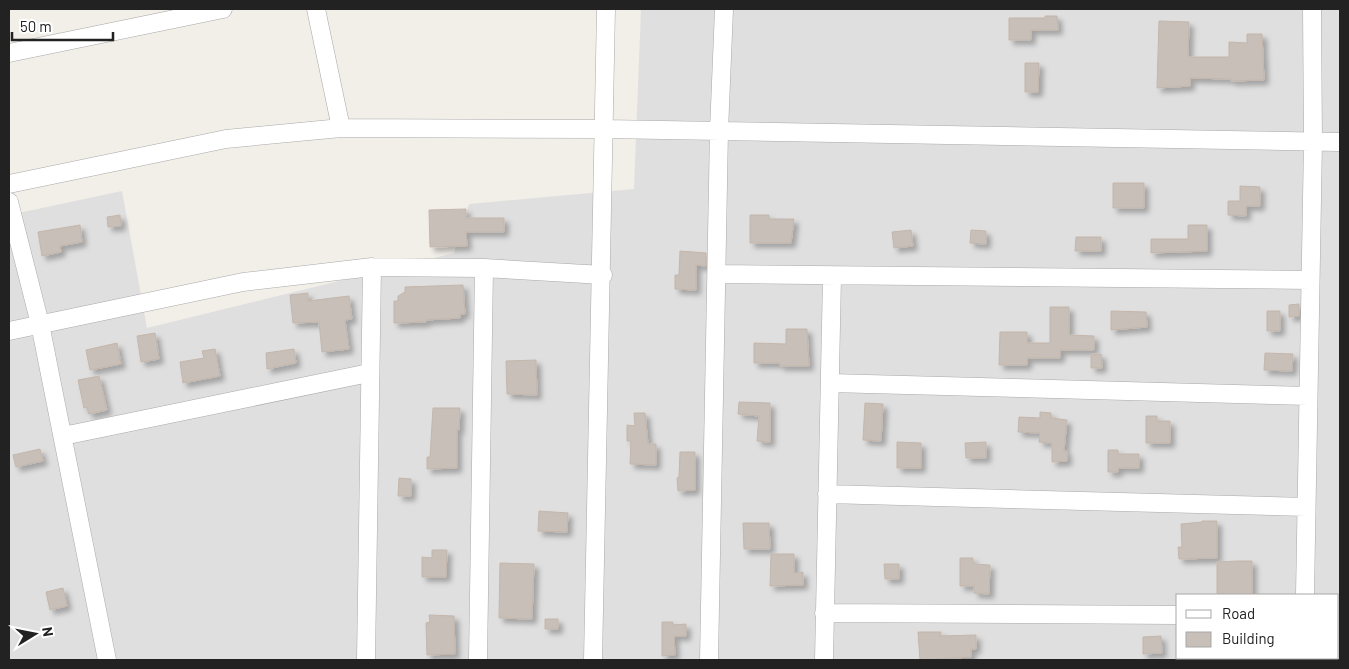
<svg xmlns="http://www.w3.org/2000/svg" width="1349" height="669" viewBox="0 0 1349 669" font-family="Barlow,sans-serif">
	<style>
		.residential { fill: #e0dfdf; fill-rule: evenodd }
		.building { fill: #c7bfb8; stroke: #c4b6ab; filter: url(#shadow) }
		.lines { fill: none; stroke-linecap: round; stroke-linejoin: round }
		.minor-casing { stroke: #a9a9a9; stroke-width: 19 }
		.minor { stroke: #fff; stroke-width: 18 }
	</style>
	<defs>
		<filter id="shadow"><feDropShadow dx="4.5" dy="4.5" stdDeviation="2.5" flood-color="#0004"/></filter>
	</defs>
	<rect width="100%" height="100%" fill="#f2efe9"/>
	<path class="residential" d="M641 9H1340V660H9V215L122 191 147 328 454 253 469 204 634 189ZM1178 595H1338V658H1178Z"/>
	<path class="building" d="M1045 16H1057L1058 30H1031V40H1009V18H1045Z
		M1159 21 1189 22 1188 56 1190 57H1229V42L1247 43V34H1262L1264 80 1231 81V79L1190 78V86L1157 88Z
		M1025 63H1039L1038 92H1025Z
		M1113 183H1144V208H1113Z
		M1240 186 1260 187V206H1246V216L1228 215V201H1240Z
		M466 209V218H504V232H466L467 246 430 247 429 210Z
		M120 215 121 226 108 227 107 217Z
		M750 215H769V219H794L791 243H750Z
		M80 225 82 242 60 246 61 252 42 256 38 232Z
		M1188 225H1207V251L1151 253V239H1188Z
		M911 230 913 246 894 248 892 232Z
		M971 230 986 231V244L970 243Z
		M1076 237H1101V251H1075Z
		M680 251 706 253V266L696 265V290L675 289V275H679Z
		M463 285 465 314H460V318L426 320V322L394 323V301H398V296L405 292V287Z
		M308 293V301L349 296 352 319 345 320 349 349 322 352 319 322 293 323 290 295Z
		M1299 304V316L1289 317V305Z
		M1050 307H1069V335L1094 336V350H1060V358H1027V365H999L1000 332H1027V343H1050Z
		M1111 311 1146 312 1147 327 1111 330Z
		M1267 311H1280V331H1267Z
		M786 329H807L809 366H780V363H754V343L786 344Z
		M155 333 159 359 141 362 137 336Z
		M117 343 121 364 90 370 86 350Z
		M215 349 220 376 183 383 180 362 204 358 202 351Z
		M294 349 296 363 267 369 266 353Z
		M1265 353 1293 354 1292 371 1264 370Z
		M1091 354H1101L1102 368H1091Z
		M536 360 537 395 507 394 506 361Z
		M99 376 107 410 89 414 87 407 84 408 78 380Z
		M739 402 770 403V442L757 441 759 416 738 414Z
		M865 403 883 404 881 441 863 440Z
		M433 408H460L459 430H457V468L427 469V457H430Z
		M1040 412 1051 413V418L1067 420 1064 451H1067V461L1052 462V443L1039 442 1040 433 1018 432 1019 417 1040 418Z
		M634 413H645L648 444H656V465L630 464 631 441H627V425L635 426Z
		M1146 416H1157V421H1170V443H1146Z
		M897 442 921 443V468H897Z
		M986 442V458H966L965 443Z
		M40 449 43 461 16 467 13 455Z
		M1108 450H1118V454H1139V468H1118V472H1108Z
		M680 452H695V490L678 491 677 478 679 477Z
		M399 478 411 479V496H398Z
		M539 511 568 513 567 532 538 531Z
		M1202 521H1217V558L1179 559 1178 547H1182L1181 524 1202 522Z
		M743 523H769L770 549H744Z
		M432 550H447L446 577H422V557L432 558Z
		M771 554H794V573L803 572V585L770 586Z
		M960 558H973V564L990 565 989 594 974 593V586H960Z
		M1238 561H1252V595H1217V562Z
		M500 563 534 564 532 619 499 618Z
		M884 564H899V579H885Z
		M63 588 67 606 50 610 46 592Z
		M429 615 454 616 455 654 427 655 426 623 430 622Z
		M545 619H558V629H545Z
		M662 622H673V625L686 624V636H674L675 655 662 656Z
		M918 632H941L940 636 976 635V649H971V657L920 660Z
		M1161 636 1162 653 1143 654V637Z"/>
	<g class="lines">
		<defs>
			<path id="minor" d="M316 9 341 128
				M9 53 223 9
				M9 184 226 139 341 128 605 129 1340 142
				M9 202 40 324 107 660
				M718 274 1310 280
				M9 331 243 282 372 267 484 268 603 275
				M830 383 1308 396
				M63 436 369 373
				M827 494 1306 507
				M1305 595 1313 142 1312 9
				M824 613 1178 615
				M366 660 372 267
				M478 660 484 268
				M593 660 606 9
				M709 660 719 131 724 9
				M824 660 832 277
				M1303 660V658"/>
		</defs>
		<use href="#minor" class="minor-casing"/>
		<use href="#minor" class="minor"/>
	</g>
	<rect width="1349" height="669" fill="none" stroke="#222222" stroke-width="20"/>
	<rect x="1176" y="594" width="162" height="65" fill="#ffffff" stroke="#a7a7a7"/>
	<rect x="1186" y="610" width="25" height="8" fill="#ffffff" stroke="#a7a7a7"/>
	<text x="1222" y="619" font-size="15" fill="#222222">Road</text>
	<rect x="1186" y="632" width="25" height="15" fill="#c7bfb8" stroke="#a7a7a7"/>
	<text x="1222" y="644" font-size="15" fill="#222222">Building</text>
	<g transform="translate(35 634) rotate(80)" stroke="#ffffff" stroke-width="4" paint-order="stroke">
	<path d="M0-4L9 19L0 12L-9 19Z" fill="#222222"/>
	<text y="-8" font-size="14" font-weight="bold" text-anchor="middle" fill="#222222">N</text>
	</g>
	<path d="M12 32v8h101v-8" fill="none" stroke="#222222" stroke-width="2.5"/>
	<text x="20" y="32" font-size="15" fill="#222222" stroke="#ffffff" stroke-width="4" paint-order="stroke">50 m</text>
</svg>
